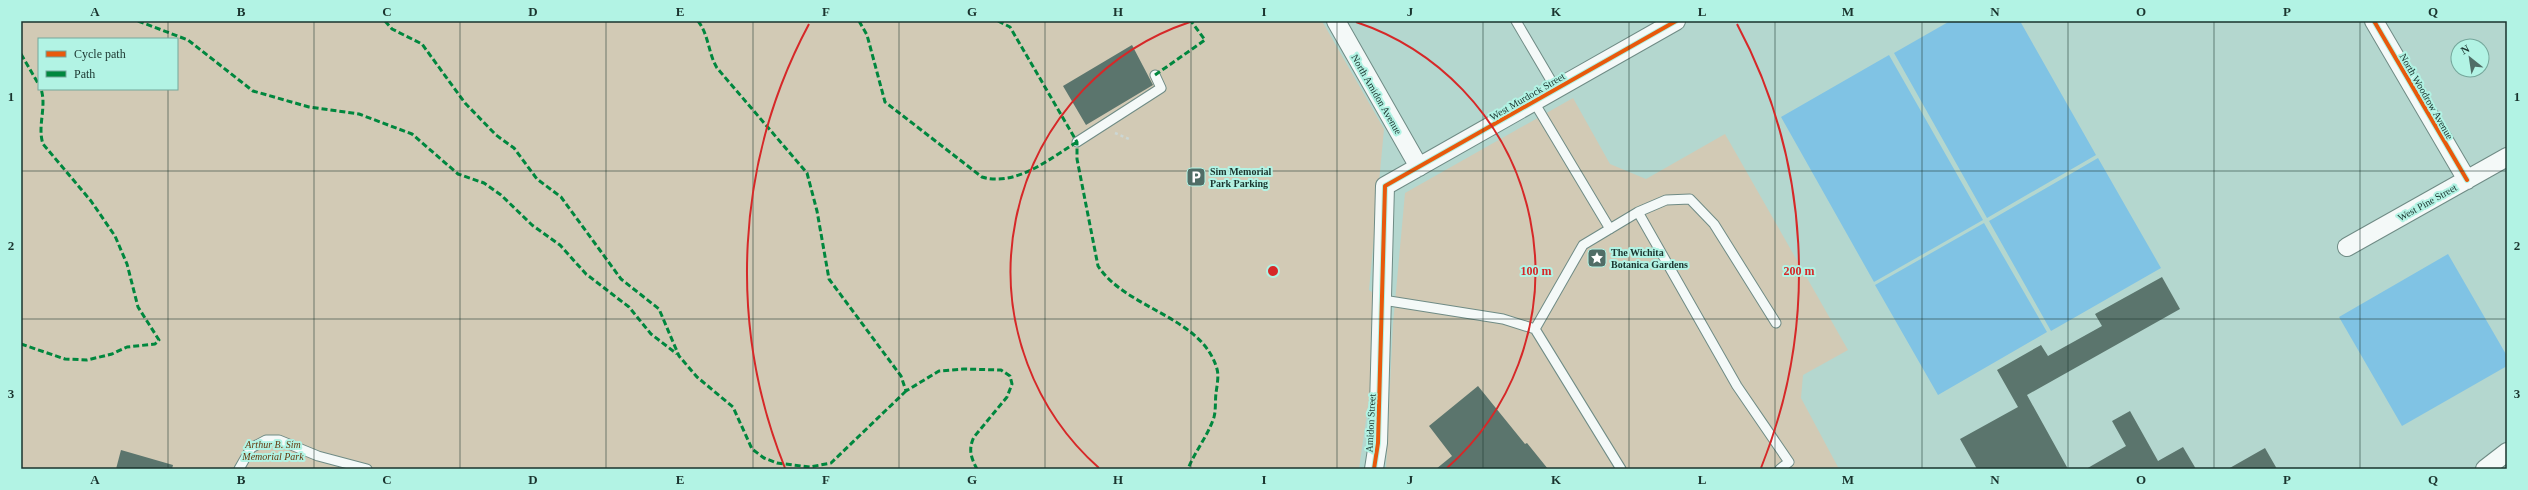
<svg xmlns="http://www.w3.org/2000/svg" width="2528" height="490" viewBox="0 0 2528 490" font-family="Georgia,serif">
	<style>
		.green { fill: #d2cab5; fill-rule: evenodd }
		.water { fill: #80c3e4 }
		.building { fill: #5b756d }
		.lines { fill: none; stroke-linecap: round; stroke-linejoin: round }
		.lane-casing { stroke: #6f8b85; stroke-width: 11 }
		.street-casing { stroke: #6f8b85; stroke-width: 20 }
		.path { stroke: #ccd7d4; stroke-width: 2.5; stroke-dasharray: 3 3; stroke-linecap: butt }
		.lane { stroke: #f4f9f8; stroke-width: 9 }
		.street { stroke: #f4f9f8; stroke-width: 18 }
		.quiet { stroke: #00873e; stroke-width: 3; stroke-dasharray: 6 3; stroke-linecap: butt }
		.cycleway-casing { stroke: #b2f3e4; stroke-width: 6 }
		.cycleway { stroke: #e8590c; stroke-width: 4 }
		.grid { fill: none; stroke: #1a342e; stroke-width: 1; stroke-opacity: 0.55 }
		.ring { fill: none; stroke: #d62828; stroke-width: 2 }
		.labels { text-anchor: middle; stroke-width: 4; stroke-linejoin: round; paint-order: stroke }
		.street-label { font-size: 10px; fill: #1a342e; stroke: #b2f3e4 }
		.poi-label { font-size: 10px; font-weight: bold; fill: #1a342e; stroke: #b2f3e4; text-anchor: start }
		.park-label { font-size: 10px; font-style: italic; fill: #65390f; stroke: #b2f3e4 }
		.centre { fill: #d62828; stroke: #b2f3e4; stroke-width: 2 }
		.ring-label { font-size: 12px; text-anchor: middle; font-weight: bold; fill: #d62828; stroke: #b2f3e4; stroke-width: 4; stroke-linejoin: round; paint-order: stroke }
		.neatline { fill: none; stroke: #1a342e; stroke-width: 1.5 }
		.grid-label { font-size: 13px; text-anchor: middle; font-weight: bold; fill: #1a342e }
	</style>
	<rect width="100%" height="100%" fill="#b4d7cf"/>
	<path class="green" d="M21 21H1322L1384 129 1369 290 1383 300 1359 469H21ZM39 39H177V89H39Z
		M1573 98 1610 164 1646 179 1725 134 1848 350 1803 375 1801 398 1839 469H1386L1393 324 1405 193Z"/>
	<path class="water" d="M1950 21H2020L2096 155 1987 218 1894 53Z
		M1889 55 1983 220 1874 282 1781 117Z
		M2098 158 2161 268 2051 331 1989 221Z
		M1984 223 2047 332 1938 395 1875 285Z
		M2448 254 2507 356V366L2402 426 2339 317Z"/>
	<path class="building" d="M1132 45 1153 85 1086 125 1063 86Z
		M2162 277 2180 309 2027 395 2068 469H1977L1960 439 2018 407 1997 370 2041 345 2048 356 2102 326 2095 314Z
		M1478 386 1525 444 1527 443 1548 469H1436L1452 456 1429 426Z
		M2130 411 2158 461 2183 447 2196 469H2086L2126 446 2112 421Z
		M2265 448 2277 469H2228Z
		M121 450 173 465 172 469H116Z"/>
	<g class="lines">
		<defs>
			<path id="lane" d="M1516 21 1556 89
				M1534 102 1610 229
				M1077 142 1161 88 1155 75
				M1638 212 1666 200 1690 199 1714 224 1776 323
				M1383 300 1503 319 1535 329 1621 469
				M1535 329 1583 245 1638 212 1737 386 1789 462 1780 469
				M239 469 251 448 266 440H279L318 456 367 469"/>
			<path id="street" d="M1336 21 1419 167
				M2374 21 2467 180
				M2347 247 2507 157
				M1374 469 1378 443 1385 186 1676 21
				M2485 469 2507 452"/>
		</defs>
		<use href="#lane" class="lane-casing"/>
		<use href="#street" class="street-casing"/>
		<path class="path" d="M1115 133 1129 139"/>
		<use href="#lane" class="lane"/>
		<use href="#street" class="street"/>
		<path class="quiet" d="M138 21 188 40 253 91 309 107 359 114 412 134 458 174 484 183 501 195 532 225 560 245 586 274 629 307 651 334 677 354
			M385 21 392 29 422 44 465 103 496 135 514 148 537 179 561 197 621 279 659 309 679 356 697 377 733 407 752 449 764 458 777 463 810 467 831 463 906 391
			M698 21C709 35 708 53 717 68L807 173 817 211 829 279 901 376 906 391 939 371 963 369 1001 370 1010 376 1012 384 1007 397 974 437C968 449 971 458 977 469
			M859 21 867 35 885 102 982 177C1016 187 1049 159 1077 142
			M998 21 1010 27 1077 142V159L1098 266C1127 310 1202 316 1217 369 1219 376 1217 386 1216 393 1215 401 1216 410 1214 417 1208 436 1195 451 1188 469
			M21 54 39 85
			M1155 75 1205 40 1191 21
			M21 344 65 359 87 360 112 354 127 347 155 344 159 340 138 307 127 264 115 236 91 201 43 144C37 126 47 107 41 89"/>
		<defs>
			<path id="cycleway" d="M2374 21 2467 180
				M1374 469 1378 443 1385 186 1676 21"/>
		</defs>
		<use href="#cycleway" class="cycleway-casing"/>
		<use href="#cycleway" class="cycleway"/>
	</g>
	<path class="grid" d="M168 21V39M314 21V469M460 21V469M606 21V469M753 21V469M899 21V469M1045 21V469M1191 21V469M1337 21V469M1483 21V469M1629 21V469M1775 21V469M1922 21V469M2068 21V469M2214 21V469M2360 21V469M168 89V469M21 171H2507M21 319H2507"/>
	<g class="ring">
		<path d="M1099 468A263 263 0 0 1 1190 22M1356 22A263 263 0 0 1 1447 468"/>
		<path d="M785 468A526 526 0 0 1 809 24M1737 24A526 526 0 0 1 1761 468"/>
	</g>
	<defs>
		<symbol id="parking-square" viewBox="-11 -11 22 22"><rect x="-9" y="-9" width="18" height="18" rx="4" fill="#506d66" stroke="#b2f3e4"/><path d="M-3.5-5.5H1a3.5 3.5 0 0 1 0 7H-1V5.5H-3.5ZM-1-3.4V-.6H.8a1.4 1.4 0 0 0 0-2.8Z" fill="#fff"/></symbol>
		<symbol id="sight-square" viewBox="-11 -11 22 22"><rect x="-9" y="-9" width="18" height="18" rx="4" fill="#506d66" stroke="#b2f3e4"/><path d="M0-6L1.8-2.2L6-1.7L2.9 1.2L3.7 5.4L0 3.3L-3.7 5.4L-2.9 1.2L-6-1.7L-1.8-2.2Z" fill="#fff"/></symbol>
	</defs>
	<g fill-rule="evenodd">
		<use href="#parking-square" x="1185" y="166" width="22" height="22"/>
		<use href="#sight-square" x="1586" y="247" width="22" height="22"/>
	</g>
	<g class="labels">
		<g class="street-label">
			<text transform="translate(1377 94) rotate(60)" y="4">North Amidon Avenue</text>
			<text transform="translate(1527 96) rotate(-30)" y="4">West Murdock Street</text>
			<text transform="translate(2427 96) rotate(60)" y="4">North Woodrow Avenue</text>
			<text transform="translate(2427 202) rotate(-29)" y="4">West Pine Street</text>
			<text transform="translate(1370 423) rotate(-87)" y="4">Amidon Street</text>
		</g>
		<g class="poi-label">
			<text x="1210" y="175">Sim Memorial<tspan x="1210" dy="12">Park Parking</tspan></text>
			<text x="1611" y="256">The Wichita<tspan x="1611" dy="12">Botanica Gardens</tspan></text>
		</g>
		<g class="park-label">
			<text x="273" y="448">Arthur B. Sim<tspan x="273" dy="12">Memorial Park</tspan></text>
		</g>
	</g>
	<circle cx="1273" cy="271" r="6" class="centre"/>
	<g class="ring-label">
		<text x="1536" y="275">100 m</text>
		<text x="1799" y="275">200 m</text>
	</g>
	<rect width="2528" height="490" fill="none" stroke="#b2f3e4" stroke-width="44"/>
	<rect x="38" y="38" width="140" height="52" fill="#b2f3e4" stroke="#75a79b"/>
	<rect x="46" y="51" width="20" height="6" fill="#e8590c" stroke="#75a79b"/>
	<text x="74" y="58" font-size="12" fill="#1a342e">Cycle path</text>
	<rect x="46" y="71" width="20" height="6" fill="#00873e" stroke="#75a79b"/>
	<text x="74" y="78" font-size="12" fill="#1a342e">Path</text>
	<g transform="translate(2470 58) rotate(330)"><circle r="19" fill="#b2f3e4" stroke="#75a79b"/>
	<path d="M0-3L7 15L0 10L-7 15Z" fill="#506d66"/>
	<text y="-6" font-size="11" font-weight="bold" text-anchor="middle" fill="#1a342e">N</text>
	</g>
	<rect x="22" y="22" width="2484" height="446" class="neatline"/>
	<g class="grid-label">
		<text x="95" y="16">A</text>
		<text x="241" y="16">B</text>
		<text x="387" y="16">C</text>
		<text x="533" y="16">D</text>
		<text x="680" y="16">E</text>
		<text x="826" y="16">F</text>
		<text x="972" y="16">G</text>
		<text x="1118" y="16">H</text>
		<text x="1264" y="16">I</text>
		<text x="1410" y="16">J</text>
		<text x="1556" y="16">K</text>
		<text x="1702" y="16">L</text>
		<text x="1848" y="16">M</text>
		<text x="1995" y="16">N</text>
		<text x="2141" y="16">O</text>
		<text x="2287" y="16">P</text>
		<text x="2433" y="16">Q</text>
		<text x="11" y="101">1</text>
		<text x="2517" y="101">1</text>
		<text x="11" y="250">2</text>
		<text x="2517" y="250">2</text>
		<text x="11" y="398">3</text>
		<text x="2517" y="398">3</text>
		<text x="95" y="484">A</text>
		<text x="241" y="484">B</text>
		<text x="387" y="484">C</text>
		<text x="533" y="484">D</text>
		<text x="680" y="484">E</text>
		<text x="826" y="484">F</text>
		<text x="972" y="484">G</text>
		<text x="1118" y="484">H</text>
		<text x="1264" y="484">I</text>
		<text x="1410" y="484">J</text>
		<text x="1556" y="484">K</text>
		<text x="1702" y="484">L</text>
		<text x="1848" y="484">M</text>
		<text x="1995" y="484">N</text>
		<text x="2141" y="484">O</text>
		<text x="2287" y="484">P</text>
		<text x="2433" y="484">Q</text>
	</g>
</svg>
